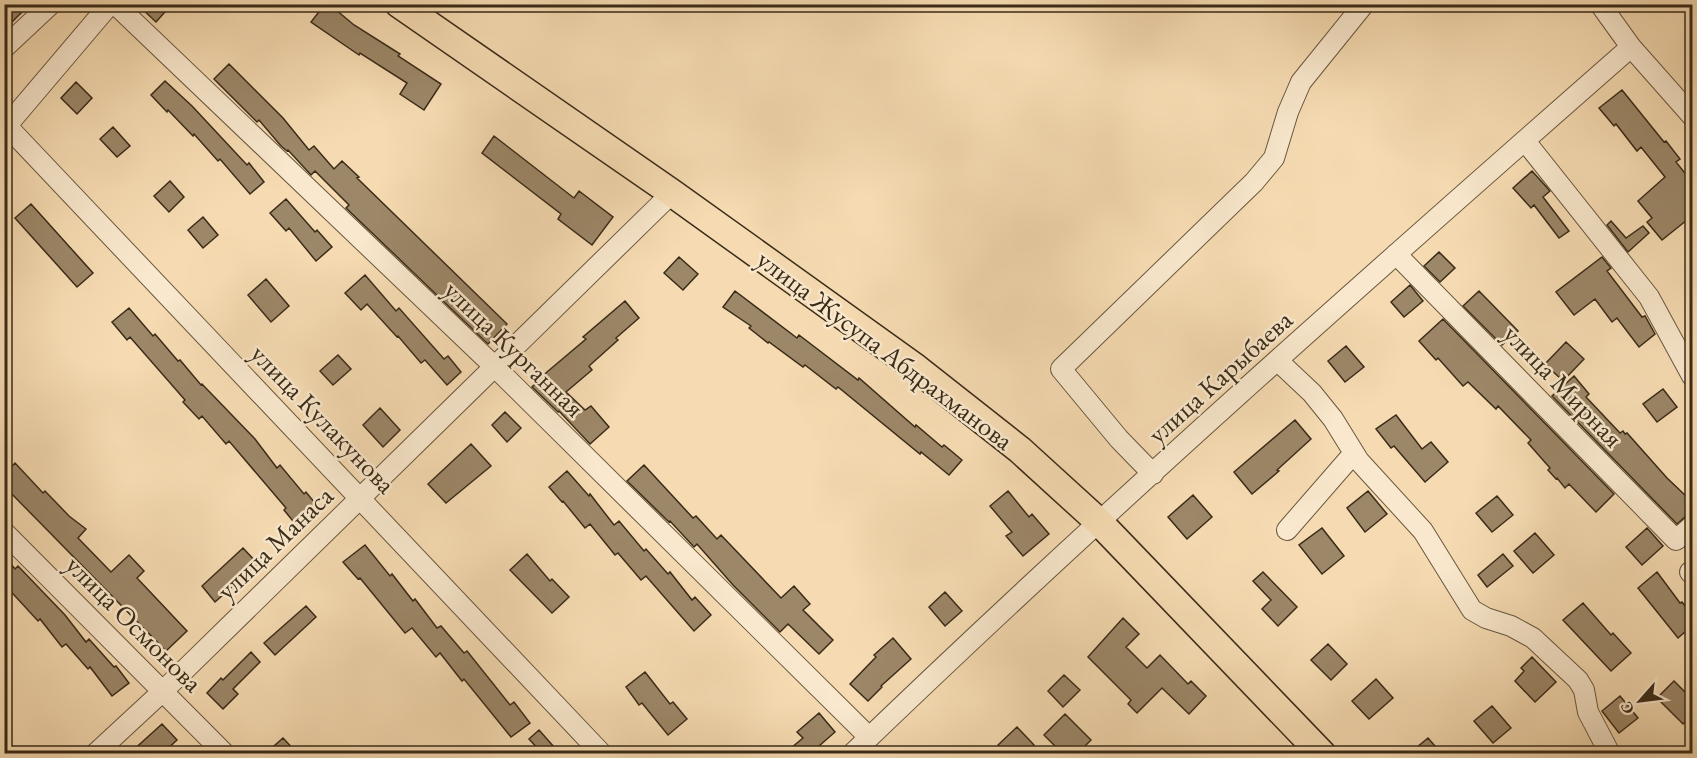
<svg xmlns="http://www.w3.org/2000/svg" width="1697" height="758" viewBox="0 0 1697 758" font-family="'EB Garamond',serif">
	<style>
		.building { fill: #9c8768; stroke: #3a2b18; stroke-width: 1.5 }
		.lines { fill: none; stroke-linecap: round; stroke-linejoin: round }
		.minor-casing { stroke: #69573e; stroke-width: 22 }
		.highway-casing { stroke: #3a2b18; stroke-width: 30 }
		.minor { stroke: #f9e8cd; stroke-width: 20 }
		.highway { stroke: #f6dbb2; stroke-width: 27 }
		.rail-casing { stroke: #3a2b18; stroke-width: 7 }
		.rail { stroke: #f9e8cd; stroke-width: 4.5; stroke-dasharray: 14; stroke-linecap: butt }
		.labels { text-anchor: middle; stroke-width: 5; stroke-linejoin: round; paint-order: stroke }
		.street-label { font-size: 27px; fill: #3a2b18; stroke: #f9e8cd }
	</style>
	<rect width="100%" height="100%" fill="#f6dbb2"/>
	<filter id="stains"><feTurbulence type="fractalNoise" baseFrequency=".00333" numOctaves="4"/><feColorMatrix values="0 0 0 0 .2 0 0 0 0 .09 0 0 0 0 .02 0 0 0 .5 -.17"/></filter>
	<radialGradient id="worn" r=".72"><stop offset=".6" stop-color="#630" stop-opacity="0"/><stop offset="1" stop-color="#630" stop-opacity=".3"/></radialGradient>
	<path class="building" d="M4 4H30L4 30Z
		M137 4H172L156 22Z
		M325 4H329L354 25 400 54 398 56 441 84 424 110 400 94 407 83 360 53 359 55 311 22Z
		M229 64 283 118 309 150 314 146 334 169 342 161 359 177 357 178 507 324 488 344 346 208 349 205 315 171 311 175 288 150 287 151 281 146 259 120 257 122 214 79Z
		M165 81 192 106 247 165 249 163 264 182 250 194 220 159 218 161 194 134 193 136 168 110 167 112 151 95Z
		M76 82 92 98 77 114 61 98Z
		M1622 90 1664 142 1666 141 1680 159 1676 162 1692 182V216L1662 240 1647 222 1652 218 1638 201 1665 177 1641 147 1637 151 1616 124 1614 126 1599 108Z
		M113 127 130 146 117 157 100 139Z
		M494 136 574 198 579 191 613 217 592 245 558 219 561 214 482 153Z
		M1532 171 1550 191 1543 197 1569 231 1559 238 1534 205 1531 208 1513 188Z
		M170 181 184 197 169 212 154 196Z
		M286 199 315 232 317 230 332 247 316 261 289 228 286 231 270 213Z
		M31 204 93 273 77 287 15 218Z
		M203 217 218 235 203 248 188 230Z
		M1611 221 1626 238 1643 226 1649 233 1628 252 1607 225Z
		M1439 252 1455 268 1440 282 1424 266Z
		M679 257 698 274 683 290 664 273Z
		M1602 257 1611 268 1607 271 1642 317 1645 316 1655 334 1639 347 1617 318 1612 322 1595 299 1574 315 1556 292Z
		M365 275 396 311 399 308 444 359 448 356 461 372 447 385 425 360 421 363 398 336 397 337 367 304 361 310 345 293Z
		M266 279 289 306 271 322 248 295Z
		M1410 285 1423 301 1404 317 1391 302Z
		M735 291 797 338 799 335 858 380 859 378 915 427 916 425 942 447 944 445 962 460 949 475 921 452 920 454 838 387 836 389 805 365 803 367 769 342 768 343 749 328 751 326 723 307Z
		M1479 291 1518 331 1502 345 1463 306Z
		M625 301 639 318 616 338 618 340 589 366 592 370 566 392 585 410 591 406 609 427 590 444 559 411 558 412 532 387 547 372 586 339 583 337Z
		M129 308 153 336 155 334 178 361 180 360 201 385 202 384 255 439 277 468 280 465 304 494 306 492 319 508 297 526 284 510 286 508 229 441 226 444 202 416 199 419 183 402 185 400 130 337 127 340 112 322Z
		M1443 319 1614 494 1596 512 1569 484 1565 488 1557 478 1556 479 1548 470 1550 468 1528 443 1531 440 1498 406 1496 409 1468 382 1463 386 1438 358 1436 360 1419 341Z
		M1566 342 1584 359 1563 381 1545 364Z
		M1346 346 1364 367 1345 382 1328 361Z
		M338 355 351 369 333 385 320 371Z
		M1574 376 1589 394 1586 397 1620 433 1623 431 1625 434 1627 433 1667 478 1687 497 1692 491V514L1685 517 1677 524 1552 396Z
		M1663 389 1677 407 1657 422 1643 404Z
		M380 408 400 430 383 447 363 425Z
		M505 412 521 428 507 442 492 425Z
		M1396 415 1422 449 1431 442 1448 462 1425 482 1394 446 1391 448 1376 429Z
		M1295 420 1311 439 1277 470 1279 471 1252 494 1234 472Z
		M471 444 491 466 446 503 428 484Z
		M15 463 43 493 45 491 69 516 86 529 78 538 111 572 129 555 144 571 137 578 187 631 166 651 4 486V474Z
		M644 465 693 518 696 516 717 539 721 535 781 598 794 586 810 604 803 610 833 640 819 654 788 624 780 632 733 585 697 544 694 547 670 521 669 522 627 481Z
		M567 471 589 496 590 494 614 525 619 521 644 551 646 549 668 574 670 572 692 600 695 597 711 615 694 631 646 576 641 580 618 553 615 555 590 524 585 528 563 501 562 502 549 487Z
		M1008 491 1029 517 1032 514 1049 534 1023 556 1006 536 1012 532 990 506Z
		M1368 491 1387 514 1365 532 1347 508Z
		M1193 495 1212 517 1187 539 1168 517Z
		M1497 496 1513 515 1492 532 1476 513Z
		M1322 528 1344 556 1322 574 1299 545Z
		M1647 528 1663 546 1642 565 1626 547Z
		M1535 533 1554 555 1533 573 1514 551Z
		M365 545 390 576 392 574 413 601 415 599 437 628 441 626 464 653 467 651 510 705 514 702 530 723 511 737 464 679 462 681 440 653 436 657 412 628 405 633 360 578 358 579 343 562Z
		M243 548 258 564 215 602 202 586Z
		M527 554 550 581 552 579 569 597 552 613 510 570Z
		M1503 554 1513 566 1487 587 1478 575Z
		M4 556 15 569 18 566 65 615 86 642 89 639 114 667 116 666 129 683 112 696 90 667 88 669 66 644 62 647 40 619 38 621 4 584Z
		M1263 572 1297 607 1278 626 1262 609 1271 600 1253 581Z
		M1657 572 1680 603 1682 602 1692 615V626L1678 638 1638 588Z
		M945 592 962 611 945 626 929 607Z
		M1583 603 1611 635 1613 633 1631 653 1611 671 1563 620Z
		M306 606 316 617 275 655 264 643Z
		M1123 618 1139 634 1126 647 1147 668 1160 655 1188 684 1191 681 1206 696 1189 714 1162 688 1137 713 1128 704 1131 700 1088 657Z
		M893 638 911 659 881 686 882 687 868 701 850 684 876 657 874 655Z
		M1328 644 1347 664 1331 680 1311 660Z
		M251 652 260 662 233 689 238 694 223 709 207 693 221 678 223 680Z
		M1532 657 1556 682 1535 702 1515 681 1524 671 1521 668Z
		M645 672 670 704 673 702 687 719 668 735 642 703 639 705 626 687Z
		M1064 675 1080 690 1063 707 1048 691Z
		M1376 679 1393 698 1369 719 1352 701Z
		M1674 681 1692 699V714L1683 724 1657 698Z
		M1620 696 1638 718 1619 733 1602 711Z
		M1492 706 1511 728 1493 743 1474 721Z
		M819 713 835 732 811 753H785L803 738 797 732Z
		M1065 714 1091 740 1078 753H1062L1044 735Z
		M162 724 177 740 163 753H130Z
		M1017 727 1034 745 1025 753H1005L998 745Z
		M539 730 554 747 547 753H542L529 739Z
		M283 738 297 753H266Z
		M1428 738 1441 753H1410Z"/>
	<g class="lines">
		<defs>
			<path id="minor" d="M115 4 495 367 869 737
				M1600 4 1631 47 1692 116
				M4 48 51 4
				M4 123 602 754
				M4 129 110 4
				M1525 141 1649 297 1692 376
				M1396 254 1676 540 1692 526
				M1278 361 1312 393 1333 419 1359 461 1423 531 1472 610 1486 618 1511 626 1533 638 1578 680 1584 690 1588 712 1610 754
				M1153 474 1119 439 1061 369 1254 182 1274 158 1288 112 1301 82 1364 4
				M1287 530 1354 453
				M4 532 225 754
				M1690 572 1692 574
				M95 754 163 691 672 193
				M852 754C1105 510 1368 278 1631 47"/>
			<path id="highway" d="M399 4 672 193 916 368 1020 450 1099 522 1322 754"/>
		</defs>
		<use href="#minor" class="minor-casing"/>
		<use href="#highway" class="highway-casing"/>
		<use href="#minor" class="minor"/>
		<use href="#highway" class="highway"/>
		<defs>
			<path id="rail" d="M1685 4 1692 14"/>
		</defs>
		<use href="#rail" class="rail-casing"/>
		<use href="#rail" class="rail"/>
	</g>
	<g class="labels">
		<g class="street-label">
			<text transform="translate(514 349) rotate(44)" y="9">улица Курганная</text>
			<text transform="translate(885 350) rotate(37)" y="9">улица Жусупа Абдрахманова</text>
			<text transform="translate(1220 377) rotate(-42)" y="9">улица Карыбаева</text>
			<text transform="translate(1563 386) rotate(46)" y="9">улица Мирная</text>
			<text transform="translate(323 419) rotate(46)" y="9">улица Кулакунова</text>
			<text transform="translate(275 543) rotate(-44)" y="9">улица Манаса</text>
			<text transform="translate(134 624) rotate(45)" y="9">улица Осмонова</text>
		</g>
	</g>
	<rect width="1697" height="758" fill="none" stroke="#f6dbb2" stroke-width="24"/>
	<rect x="6" y="6" width="1685" height="746" fill="none" stroke="#3a2b18" stroke-width="3"/>
	<rect x="12" y="12" width="1673" height="734" fill="none" stroke="#3a2b18" stroke-width="1.5"/>
	<g transform="translate(1640 701) rotate(242)" stroke="#f9e8cd" stroke-width="4.5" paint-order="stroke">
	<path d="M0-4.5L10 22L0 15L-10 22Z" fill="#3a2b18"/>
	<text y="-9" font-size="16" font-weight="bold" text-anchor="middle" fill="#3a2b18">С</text>
	</g>
	<rect width="100%" height="100%" filter="url(#stains)"/>
	<rect width="100%" height="100%" fill="url(#worn)"/>
</svg>
